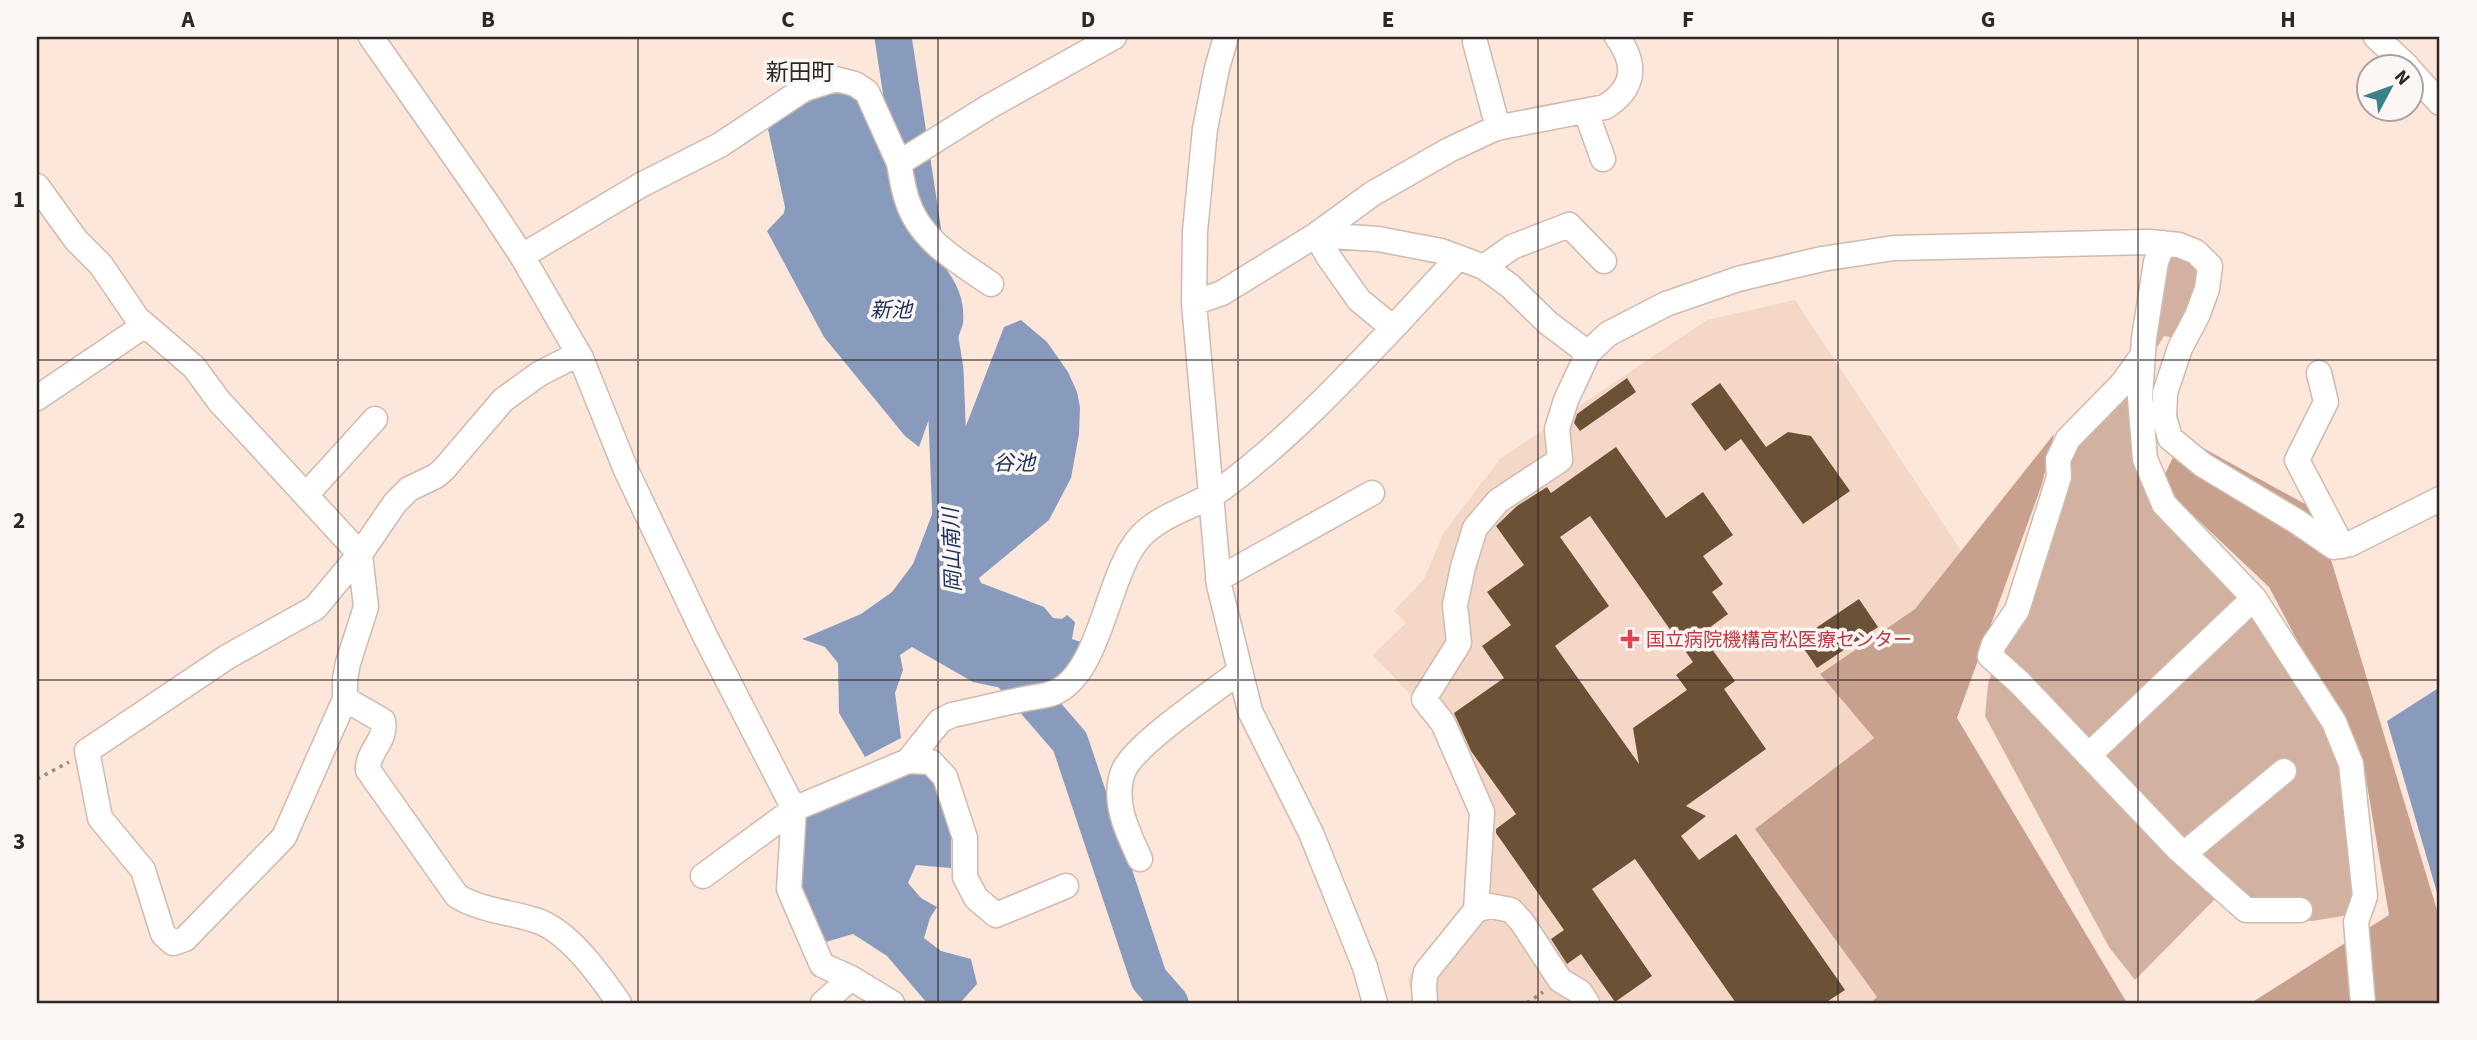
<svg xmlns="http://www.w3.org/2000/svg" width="2477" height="1040" viewBox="0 0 2477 1040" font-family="'Source Sans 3','Noto Sans JP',sans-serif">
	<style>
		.built { fill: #f5d7c8 }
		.green { fill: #d2b1a0 }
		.forest { fill: #c7a18d }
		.water { fill: #889bbc }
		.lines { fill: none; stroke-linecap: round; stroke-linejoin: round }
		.river { stroke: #889bbc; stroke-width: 37 }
		.building { fill: #6b5136; fill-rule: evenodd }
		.minor-casing { stroke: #d0baae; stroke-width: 27 }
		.path { stroke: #9b8b83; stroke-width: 3.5; stroke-dasharray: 3.5 5; stroke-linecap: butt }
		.minor { stroke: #fff; stroke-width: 24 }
		.grid { fill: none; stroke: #2f2722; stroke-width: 2; stroke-opacity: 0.55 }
		.health-dot { fill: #e0444e; stroke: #fcf7f5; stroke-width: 2.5 }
		.labels { text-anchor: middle; stroke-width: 7; stroke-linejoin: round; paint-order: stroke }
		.health-label { font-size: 19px; fill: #be3a42; stroke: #fcf7f5; text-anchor: start }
		.water-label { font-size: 21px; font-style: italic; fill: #1a325e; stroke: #fcf7f5 }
		.quarter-label { font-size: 23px; fill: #2f2722; stroke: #fcf7f5 }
		.neatline { fill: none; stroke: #2f2722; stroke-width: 2.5 }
		.grid-label { font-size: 23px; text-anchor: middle; font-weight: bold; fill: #2f2722 }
	</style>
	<rect width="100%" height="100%" fill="#fde6da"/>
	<path class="built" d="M1795 300 1961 551 1915 609 1820 674 1874 738 1755 829 1877 997 1870 1003H1414L1408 980 1415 964 1460 910 1464 900 1471 858 1469 801 1431 716 1373 655 1406 623 1394 611 1424 579 1444 532 1500 459 1707 320Z"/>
	<path class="green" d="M2170 249 2207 270 2176 338 2164 336 2129 394 2139 463 2251 606 2348 763 2361 913 2312 921 2253 918 2217 897 2135 980 2109 947 1985 716 1988 684 1999 649 2072 443 2125 391Z"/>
	<path class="forest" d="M2054 434 2042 484 1957 718 2127 1003H1870L1877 997 1755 829 1874 738 1820 674 1915 609Z
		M2183 437 2316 510 2440 920V973L2437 1003H2251L2389 915 2364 767 2269 587 2160 484Z"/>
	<path class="water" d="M852 89 945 267C958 286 965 300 963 324L919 447 905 436 824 337 767 231 784 213 785 207 768 129 775 122 821 95Z
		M1021 320 1047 342 1068 372 1077 392 1080 407 1079 434 1071 478 1049 520 979 578 981 583 1044 607 1053 618 1062 619 1067 615 1075 622 1072 639 1081 642 1065 678 1016 691 973 682 912 647 900 655 903 670 895 693 901 738 865 757 839 713 838 663 825 647 802 639 861 614 892 592 913 564 1004 327Z
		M2440 687V903L2387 721Z
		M912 773 933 775 951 827V868L916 865 908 883 921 898 937 907 930 918 924 938 941 951 971 959 977 984 960 1003H927L887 956 853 934 819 944 795 880 805 817Z"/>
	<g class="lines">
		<path class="river" d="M893 37 924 239
			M938 327 945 370 951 520
			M1008 670 1070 742 1149 979 1170 1003"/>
	</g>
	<path class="building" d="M1627 378 1636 392 1580 431 1574 423 1577 414Z
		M1720 383 1766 447 1788 432 1811 436 1850 491 1803 524 1741 439 1725 451 1691 404Z
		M1616 447 1666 518 1703 492 1733 535 1703 556 1723 584 1712 592 1728 614 1701 634 1735 681 1724 689 1766 749 1686 806 1706 816 1681 836 1699 860 1736 834 1845 990 1825 1003H1736L1635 859 1592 889 1652 976 1615 1002 1581 954 1567 964 1551 939 1564 930 1496 833V829L1516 814 1471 751 1454 713 1504 678 1482 646 1511 625 1487 592 1524 565 1496 526 1517 506 1547 487 1551 493ZM1590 516 1693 662 1676 675 1687 690 1633 728 1639 764 1555 646 1609 606 1560 537Z
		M1859 599 1878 627 1817 668 1798 640Z"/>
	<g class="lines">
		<defs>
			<path id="minor" d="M371 37 487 203 522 256 581 358 626 470 705 636 794 809 789 889 822 965 851 978 892 1003
				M1226 37 1217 68 1205 129 1195 231 1194 303 1219 585 1250 711 1311 833 1365 967 1375 1003
				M2376 37 2407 66
				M1475 42 1498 128
				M2410 70 2440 103
				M1586 112 1603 159
				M899 163C901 175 903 188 907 200 920 241 958 261 991 284
				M37 186 76 240 101 265 137 318 194 367 219 401 360 554 366 607 348 663 345 679V699L284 837 185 939 173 943 163 934 143 870 100 818 87 751 227 657 315 608 360 554 395 503 409 489 436 476 444 469 503 400 539 374 578 354
				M2163 243 2156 262 2144 338 2140 398 2145 459 2164 504 2254 598 2334 722 2351 764 2365 896 2356 922 2363 1003
				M522 256 641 185 720 145 804 89 836 79 855 84 867 92 899 163 990 106 1114 37
				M1484 267 1512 247 1569 225 1604 261
				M1194 303 1222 293 1316 235 1378 239 1441 251 1484 267 1510 286 1548 323 1588 353 1566 400 1557 429 1560 460 1498 501 1475 528 1463 567 1455 605 1459 643 1424 699 1443 723 1482 812 1476 910
				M1393 328 1457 259
				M1588 353 1608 334 1666 304 1738 279 1822 259 1894 248 2149 242 2179 245 2196 252 2210 266 2207 289 2197 316 2180 348 2165 393 2164 417 2170 438 2203 465 2296 521 2334 547 2350 544 2440 499
				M2142 356 2122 384 2068 439 2058 460 2059 477 2017 610 1994 644 1990 656 2019 682 2177 848 2246 910H2300
				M2319 373 2326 402 2297 460 2342 546
				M37 398 145 325
				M306 495 375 419
				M1218 579 1372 493
				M345 699 383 721C387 741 367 751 368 770L457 896C480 910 509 912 535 920 568 930 600 975 619 1003
				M2089 755 2254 598
				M908 761 931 762 945 777 965 838V877L976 898 996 915 1066 886
				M2184 854 2284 771
				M1140 859C1128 833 1112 801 1123 772 1132 746 1215 691 1240 671
				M703 876 794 809 908 761 940 721 952 715C976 710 1000 704 1024 699 1034 697 1047 696 1056 692 1102 670 1107 572 1141 536 1163 513 1198 506 1223 488 1286 441 1339 385 1393 328L1359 300 1328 256 1316 235 1372 194 1449 150 1496 128 1605 107C1634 89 1638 65 1617 37
				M823 1003 851 978
				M1425 1003 1424 984 1426 972 1476 910 1490 906 1511 910 1522 922 1560 980 1580 992 1587 1003"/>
		</defs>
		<use href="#minor" class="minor-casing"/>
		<path class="path" d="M37 779 69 762
			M1527 1003 1543 992"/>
		<use href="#minor" class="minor"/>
	</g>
	<path class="grid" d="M338 37V1003M638 37V1003M938 37V1003M1238 37V1003M1538 37V1003M1838 37V1003M2138 37V1003M37 360H2440M37 680H2440"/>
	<path class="health-dot" d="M1626.5 628.5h7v7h7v7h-7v7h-7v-7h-7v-7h7z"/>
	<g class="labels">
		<g class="health-label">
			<text x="1646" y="646">国立病院機構高松医療センター</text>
		</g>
		<g class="water-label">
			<text x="891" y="317">新池</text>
			<text x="1014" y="470">谷池</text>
			<text transform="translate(952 550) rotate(-92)" y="7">岡山南川</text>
		</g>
		<g class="quarter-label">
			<text x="800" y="80">新田町</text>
		</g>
	</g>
	<rect width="2477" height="1040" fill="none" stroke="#fcf7f5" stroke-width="77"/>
	<g transform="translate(2390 88) rotate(49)"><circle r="33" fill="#fcf7f5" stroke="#aaa4a1" stroke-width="2"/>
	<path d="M0-5L12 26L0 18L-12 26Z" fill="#3a8288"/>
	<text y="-10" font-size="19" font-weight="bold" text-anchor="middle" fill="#2f2722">N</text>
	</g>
	<rect x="38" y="38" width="2400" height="964" class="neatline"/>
	<g class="grid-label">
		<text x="188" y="27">A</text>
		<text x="488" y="27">B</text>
		<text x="788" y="27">C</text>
		<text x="1088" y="27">D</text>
		<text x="1388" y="27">E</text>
		<text x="1688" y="27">F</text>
		<text x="1988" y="27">G</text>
		<text x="2288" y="27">H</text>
		<text x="19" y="207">1</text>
		<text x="19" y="528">2</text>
		<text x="19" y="849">3</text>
	</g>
</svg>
